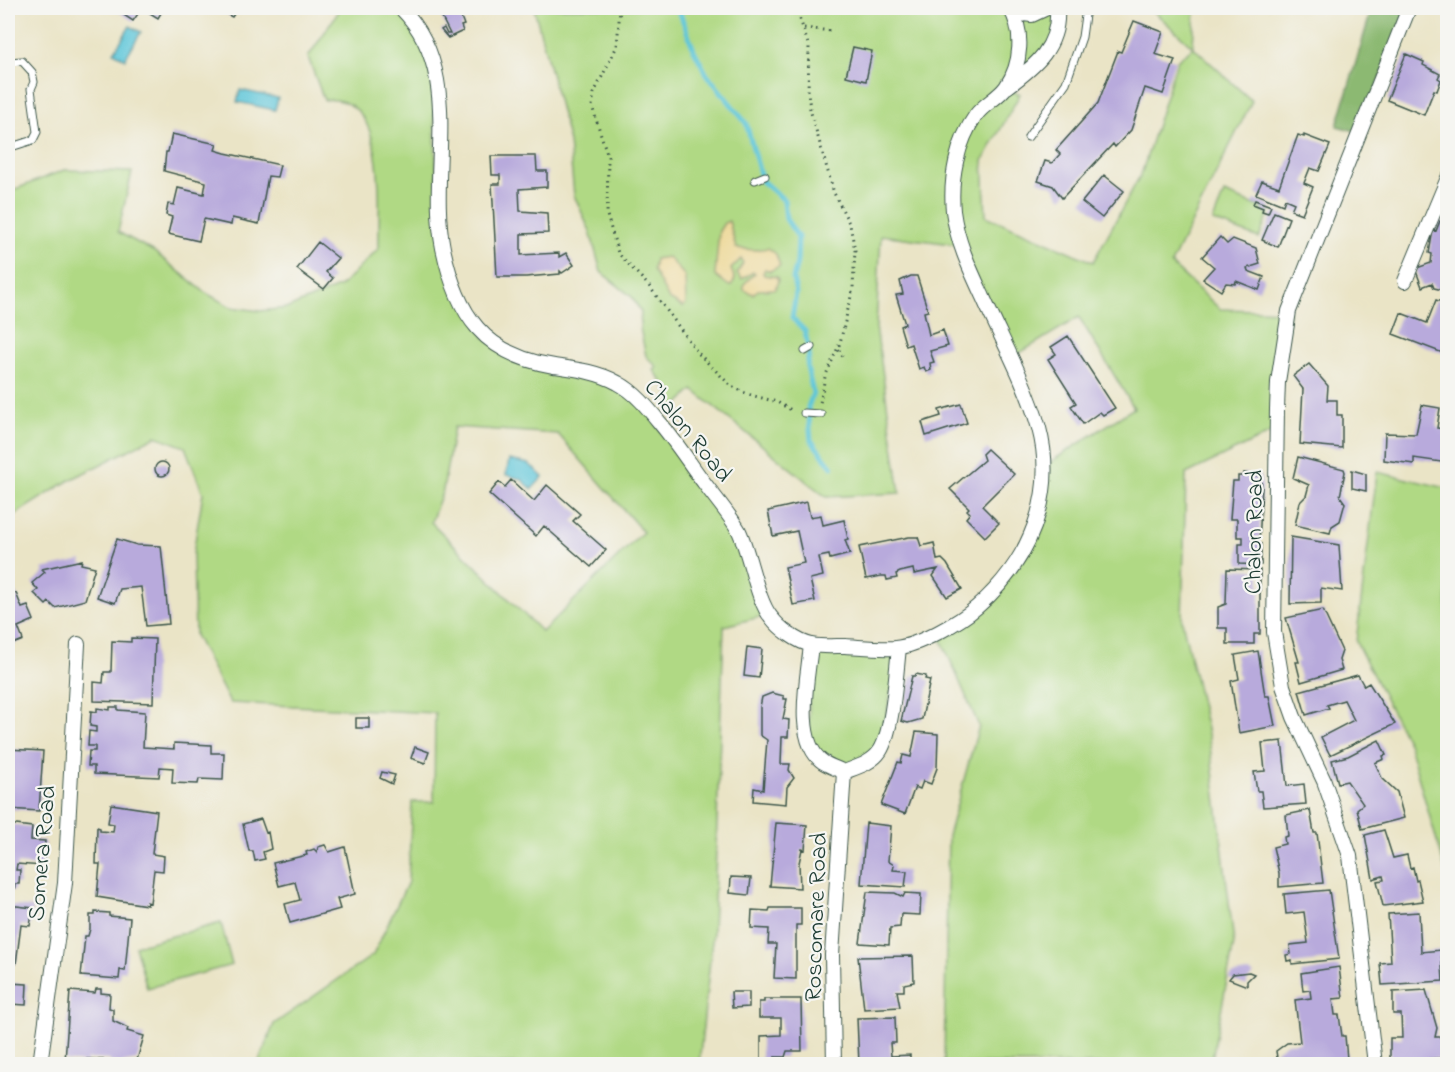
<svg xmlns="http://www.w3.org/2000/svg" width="1455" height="1072" viewBox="0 0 1455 1072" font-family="'Indie Flower',sans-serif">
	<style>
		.green { fill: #b0d984; stroke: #688b5c; stroke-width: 1.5; fill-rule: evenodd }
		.forest { fill: #8cb972; stroke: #567b53; stroke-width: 1.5 }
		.sand { fill: #eeda9e; stroke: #868c69; stroke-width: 1.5 }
		.water { fill: #5dc6d9; stroke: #3e8286; stroke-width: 1.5 }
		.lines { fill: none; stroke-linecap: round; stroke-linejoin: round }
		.stream { stroke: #5dc6d9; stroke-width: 5 }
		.building { fill: #b8aadc }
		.lane-casing { stroke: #3d564a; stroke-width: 9 }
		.street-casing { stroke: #3d564a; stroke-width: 16 }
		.path { stroke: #3d564a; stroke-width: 3; stroke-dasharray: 1.5 4.5; stroke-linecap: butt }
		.lane { stroke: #fff; stroke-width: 7 }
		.street { stroke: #fff; stroke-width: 14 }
		.labels { text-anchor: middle; stroke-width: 4.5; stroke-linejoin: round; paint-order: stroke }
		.street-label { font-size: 24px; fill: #1f3d34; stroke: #f6f6f2 }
	</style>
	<rect width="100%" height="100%" fill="#f6f6f2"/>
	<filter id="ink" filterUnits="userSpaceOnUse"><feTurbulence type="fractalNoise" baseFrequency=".0167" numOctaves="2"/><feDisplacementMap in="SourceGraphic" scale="12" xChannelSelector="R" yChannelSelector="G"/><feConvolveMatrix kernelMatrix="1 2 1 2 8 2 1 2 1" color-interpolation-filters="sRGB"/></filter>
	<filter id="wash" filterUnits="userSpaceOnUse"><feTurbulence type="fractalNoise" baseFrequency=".008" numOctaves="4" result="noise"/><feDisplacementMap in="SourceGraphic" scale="24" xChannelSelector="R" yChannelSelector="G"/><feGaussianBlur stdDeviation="1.35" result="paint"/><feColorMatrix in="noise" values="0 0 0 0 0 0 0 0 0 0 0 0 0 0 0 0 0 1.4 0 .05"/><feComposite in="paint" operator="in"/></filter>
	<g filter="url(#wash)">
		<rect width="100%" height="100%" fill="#eae4c6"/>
		<path class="green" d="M341 8H401L432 60 438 212 452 279 485 338 551 366 631 392 723 509 768 615 724 626 713 932 699 1064H258L274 1024 373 955 408 882 412 802H434L435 713 230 703 195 635 193 554 203 493 185 447 156 436 68 481 8 519V192L64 170 132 172 118 232 153 251 206 293 231 307 260 311 288 308 341 286 379 248C378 206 390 92 324 100L308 57ZM454 427 558 434 643 532 542 632 431 522 443 490Z
			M534 8H1057L1054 41 1006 89 1020 94 983 161 986 216 1093 262 1142 172 1177 61 1193 47 1150 8H1195L1193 47 1252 101 1171 264 1220 309 1289 311 1277 430 1186 474 1182 621 1209 738 1234 943 1211 1064H944L948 836 979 726 938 632 970 613 1032 537 1044 466 1134 408 1079 317 1010 359 960 245 881 235 876 327 900 493 826 497 693 390 673 409 668 390 654 370 657 367 646 356 640 328 641 312 632 297 601 272 590 231 574 195 569 142Z
			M1224 193 1270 211 1259 238 1213 221Z
			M1377 472 1447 488V876L1409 745 1356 642Z
			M811 645 899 648 880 751 844 772 808 743Z
			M221 923 232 965 147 988 135 946Z"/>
		<path class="forest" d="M1372 8H1409L1359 132 1337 126Z"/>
		<path class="sand" d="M729 221 736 248 754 250 768 248 776 254 780 266 770 271 765 269 763 273 764 275 777 277 778 281 775 289 758 290 753 294 744 290V284L755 273 753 272 742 279 737 273 743 263 741 259 731 269 735 279 732 285 729 286 715 275 719 231 724 223Z
			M668 257 685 276 686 304 683 307 669 299 653 270 655 259Z"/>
		<path class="water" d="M130 26 141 32 125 59 114 52Z
			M240 90 278 98 275 110 237 102Z
			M509 460 529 464 543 477 532 489 521 479 506 475Z"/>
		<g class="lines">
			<path class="stream" d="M678 8 694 50 706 73 746 123 762 181 784 200 786 219 798 237 797 262 793 279 796 293 792 318 805 331 809 354 807 367 813 393 808 407 811 440 832 467"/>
		</g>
		<g id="blocks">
			<path class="building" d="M113 8H164L158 18 142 8 133 21Z
				M215 8H238L232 17Z
				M444 8 458 9 464 25 461 26 463 31 448 38 441 30 444 28 447 34H450L441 16 447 14Z
				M1134 21 1163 32 1155 54 1175 60 1163 94 1145 88 1131 130 1115 147 1113 144 1062 198 1053 186 1038 181 1045 161 1052 163 1060 154 1056 150 1098 103 1118 51 1121 52Z
				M853 47 872 51 866 81 846 76Z
				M1406 54 1424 62 1423 65 1440 74 1438 78 1441 80 1437 91 1434 90 1424 115 1387 100Z
				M172 134 217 144 215 150 225 153 280 165 277 177 268 176 259 224 232 218 231 225 204 219 199 241 168 234 172 217 166 215 168 204 174 205 178 188 204 194 206 182 164 171 166 152H168Z
				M1298 135 1304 137V135L1330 145 1319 171 1310 168 1304 183 1313 187 1302 214 1291 210 1294 203 1285 199 1283 205 1256 194 1262 181 1279 187Z
				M491 156H536L537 171H547V187L519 189 520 211 547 213 548 233 521 234V255L559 253V257L566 253 574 265 562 273 560 271V274L526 277H497L492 184H500V175H492Z
				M1104 175 1124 191 1102 218 1082 202Z
				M1255 200 1271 206 1268 213 1262 211 1263 208 1253 204Z
				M1274 212 1289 218 1278 247 1262 240Z
				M1440 221 1448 222V291L1434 288 1432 283 1422 287 1416 271 1417 268 1431 263 1432 254 1429 253 1433 230 1436 231Z
				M1220 237 1227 244 1233 239 1256 248 1260 264 1247 268 1248 271 1264 277 1259 290 1236 281 1235 284 1226 283 1221 291 1203 279 1214 267 1202 257Z
				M318 242 338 258 326 272 333 278 324 289 297 269Z
				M911 276H917L928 311 924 312 929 335 943 330 948 346 930 351 934 362 930 363 931 370 926 372 924 367 919 369 911 344 906 346 900 326 905 324 896 295 903 294 900 281Z
				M1436 300 1448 304V355L1393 334 1401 313 1427 323Z
				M1068 336 1115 408 1103 415 1100 412 1083 424 1071 406 1076 403 1048 359 1056 354 1051 347Z
				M1309 364 1328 386 1327 400H1337V415H1342V448L1300 444 1303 389 1293 376Z
				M961 404 967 423 926 436 922 422 941 416 939 410Z
				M1422 405 1440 408 1437 428 1446 429 1448 433V463L1414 458V464L1384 460 1385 433 1416 434Z
				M987 449 1014 474 982 506 999 523 985 537 966 518 970 513 967 510 969 508 950 489 984 460 982 454Z
				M1298 457 1344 469 1345 472 1340 496 1345 503 1340 521 1332 526 1330 533 1295 525 1300 502 1306 496 1309 485 1293 478Z
				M155 469a7 7 0 1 1 14 0a7 7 0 1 1-14 0Z
				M1352 470 1366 474V491L1352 488Z
				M1244 473 1260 476 1262 486 1259 545 1261 544V565L1239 564V544H1243V537H1237V519H1230L1233 481H1238V476H1244Z
				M511 480 534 501 547 485 580 514 573 521 606 550 591 567 544 526 536 536 489 494 499 482 505 487Z
				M807 502 810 517 821 515 823 525 844 520 848 539 845 540 850 554 830 559 829 555 819 557 823 576 810 579 815 601 793 605 785 567 804 563 797 531 773 536 768 511Z
				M909 537H918L921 546 934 543 937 560 942 559 947 564 962 589 947 597 933 576 938 569 914 574 913 569 900 572 896 574 897 578 887 580 886 576H881L866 579 859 547Z
				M1291 537 1339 545 1342 591 1321 588V603L1290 604Z
				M117 539 137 545 161 546 169 624 146 626 141 587 120 589 115 603 97 597Z
				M82 560 81 564 95 567 85 600 55 608 49 602 46 605 34 593 38 590 32 583 45 572 42 569Z
				M1227 569 1260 570V634H1254V644H1227V628H1218V607L1226 604Z
				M16 593 22 608 28 606 34 620 18 627 23 640 8 646V596Z
				M1323 610 1342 651 1339 660 1342 670 1301 682 1296 662H1299L1286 618Z
				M131 638 155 639 153 703 94 701V682L103 683 104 672H111L112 641 131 642Z
				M747 647 762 649 759 678 744 676Z
				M1258 651 1265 696H1269L1275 726 1239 733 1231 681 1239 679 1235 655Z
				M916 674 926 676 925 679 930 680 922 719 908 723 901 721 912 676H915Z
				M1358 675 1364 686 1369 683 1395 724 1330 755 1321 737 1354 720 1344 700 1327 705 1329 708 1306 715 1299 691Z
				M772 693 784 696V699H787L783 719 789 720 788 737H782L781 764H790L789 770 794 778 787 787 786 804 753 801 754 788 763 790 767 740 760 735V707L762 697Z
				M110 707H118V710L145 712 143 747 174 749V743L211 745V753H224L223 780 199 779 198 784 172 783 173 768 160 767 159 777 94 774V766H88L89 751H95V746H88L89 731 96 732V727L90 726 91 711 97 712V708L110 710Z
				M356 718H369V728H356Z
				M916 732 938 734 937 768 931 784 923 781 920 789 915 787 905 814 881 805 898 762 901 763 903 755 911 757Z
				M1379 740 1386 755 1383 756 1384 759 1375 763 1382 778 1397 792 1404 818 1362 829 1357 809 1363 804 1347 781 1338 783 1332 760 1348 756Z
				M1282 741 1287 786 1304 784 1306 804 1263 807 1261 791H1257L1254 772 1265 771 1262 743Z
				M415 747 429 752 425 763 411 758Z
				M8 749 43 751 39 811 8 809Z
				M382 772 395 775 392 784 380 778Z
				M111 804 157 811 152 854 164 856 163 871 154 870 150 903 147 902V905L97 897 100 864H96L97 827 100 828V831L113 832 114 824 108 823Z
				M1310 810 1314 833H1317L1323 883 1279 887V873L1273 847 1285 844 1284 837 1288 836 1286 815Z
				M261 819 266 833 268 832 271 849 263 852 265 859 255 861 253 851H249L243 824Z
				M776 823 807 825 805 850 802 849 799 863 800 888 770 886Z
				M866 823 891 826 888 861 894 865 893 870 907 871 905 887 861 884Z
				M8 824 32 827 31 840 45 841 43 866 17 864 16 870H20L19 884H15L14 891 8 890Z
				M1384 830 1393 858 1407 855 1410 868 1413 867 1416 881 1418 880 1423 901 1383 906 1377 881 1384 880 1383 876 1373 879 1365 835Z
				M325 845 329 852 345 847 355 894 337 899 340 909 290 923 285 904 300 900 295 882 279 886 273 863 307 855 306 852 314 849 317 852 318 847Z
				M731 877 751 878 749 895 730 893Z
				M1329 890 1339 959 1292 964V960L1287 961 1286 955 1291 954 1290 945 1308 943 1304 912 1286 914 1284 894Z
				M867 892 895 893 903 897 905 893 921 894 920 915 901 914 900 927 890 928 889 945 860 943Z
				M8 905 33 908 30 926 21 925 16 964 12 963 11 967 8 966Z
				M770 908H801V925H796V979L774 978 776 944H768L769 929 751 928 752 910 769 911Z
				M95 912 109 913V916L130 918 125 971 120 970 119 979 81 976 85 936H88L90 929V915H95Z
				M1419 912 1421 952 1441 950 1443 981 1382 985 1380 963 1391 962 1388 914Z
				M913 956 914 982 904 984V991H897L900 1007 864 1009 858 957Z
				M1339 967 1343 998 1333 999 1335 1015H1339L1342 1036H1345L1347 1059 1309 1064H1278L1276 1051 1287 1043 1300 1042 1295 1000 1311 998 1310 990 1303 991 1301 973Z
				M1249 972 1254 974 1247 981V986L1229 979 1233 974Z
				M8 983 27 984 26 1005 10 1004 9 1017Z
				M96 989H101V993L110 994 109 1008 113 1009V1021L128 1028 127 1031 144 1036 137 1060 122 1063 110 1062V1060L87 1059 86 1063 65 1061 70 991 95 993Z
				M1426 990 1437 1028 1435 1037H1448V1058L1390 1060V1038H1402L1401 1014H1393V992Z
				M731 992H749V1007L732 1008Z
				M764 999H801L802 1051H787L785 1057H775L776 1059H761V1036L781 1035V1018H759V1002H764Z
				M895 1017 896 1043H890L891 1056 910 1055V1064H859L857 1018Z"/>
		</g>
	</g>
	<g filter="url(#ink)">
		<use href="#blocks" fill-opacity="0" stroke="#3d564a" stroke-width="1.5"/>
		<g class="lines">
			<defs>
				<path id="lane" d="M8 53 9 62 22 61 32 72 34 82 31 89 37 132 33 140 8 148
					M1028 137 1066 83 1082 37 1086 8
					M755 180 765 176
					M805 351 812 347
					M804 413 821 414"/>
				<path id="street" d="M401 8C466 73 427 169 443 248 457 315 484 355 554 366 575 369 599 372 618 383 635 392 648 408 660 423 676 442 690 464 705 484 716 499 730 515 739 531 750 554 757 601 771 617 780 629 797 642 812 645 822 647 835 646 845 646 862 647 879 649 895 648 918 646 960 622 977 607 1029 562 1057 496 1039 428 1026 383 1002 340 983 297 970 269 957 242 953 211 950 178 957 142 976 115 984 104 998 98 1006 87 1022 64 1024 31 1010 8
					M1014 13 1032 15 1047 8
					M1007 87C1036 66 1060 46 1057 8
					M1405 281 1448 178
					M811 645C808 677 793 741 823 762 829 766 838 769 844 772 857 767 872 763 880 751 893 731 896 673 899 648
					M40 1064 65 883 78 644
					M834 1064 832 955 844 772
					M1375 1064 1350 856 1324 781 1294 717 1283 686 1274 632 1277 409 1278 382 1289 311 1409 8"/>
			</defs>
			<use href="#lane" class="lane-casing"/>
			<use href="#street" class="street-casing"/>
			<path class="path" d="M620 8 617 46 594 93 592 106 608 157 607 215 618 253 649 286 698 353 730 385 747 394 777 402 793 411
				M800 19 809 47 808 92 810 109 834 193 850 225 855 250 853 288 840 343 825 377 820 403
				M804 28 832 31
				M839 350 844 359"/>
			<use href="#lane" class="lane"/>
			<use href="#street" class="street"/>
		</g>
	</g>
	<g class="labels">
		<g class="street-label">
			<text transform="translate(689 430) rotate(51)" y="8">Chalon Road</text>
			<text transform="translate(1253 532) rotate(-89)" y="8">Chalon Road</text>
			<text transform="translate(41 853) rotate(-85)" y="8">Somera Road</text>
			<text transform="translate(815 917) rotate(-88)" y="8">Roscomare Road</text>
		</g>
	</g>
	<rect width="1455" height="1072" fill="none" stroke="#f6f6f2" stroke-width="30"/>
</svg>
